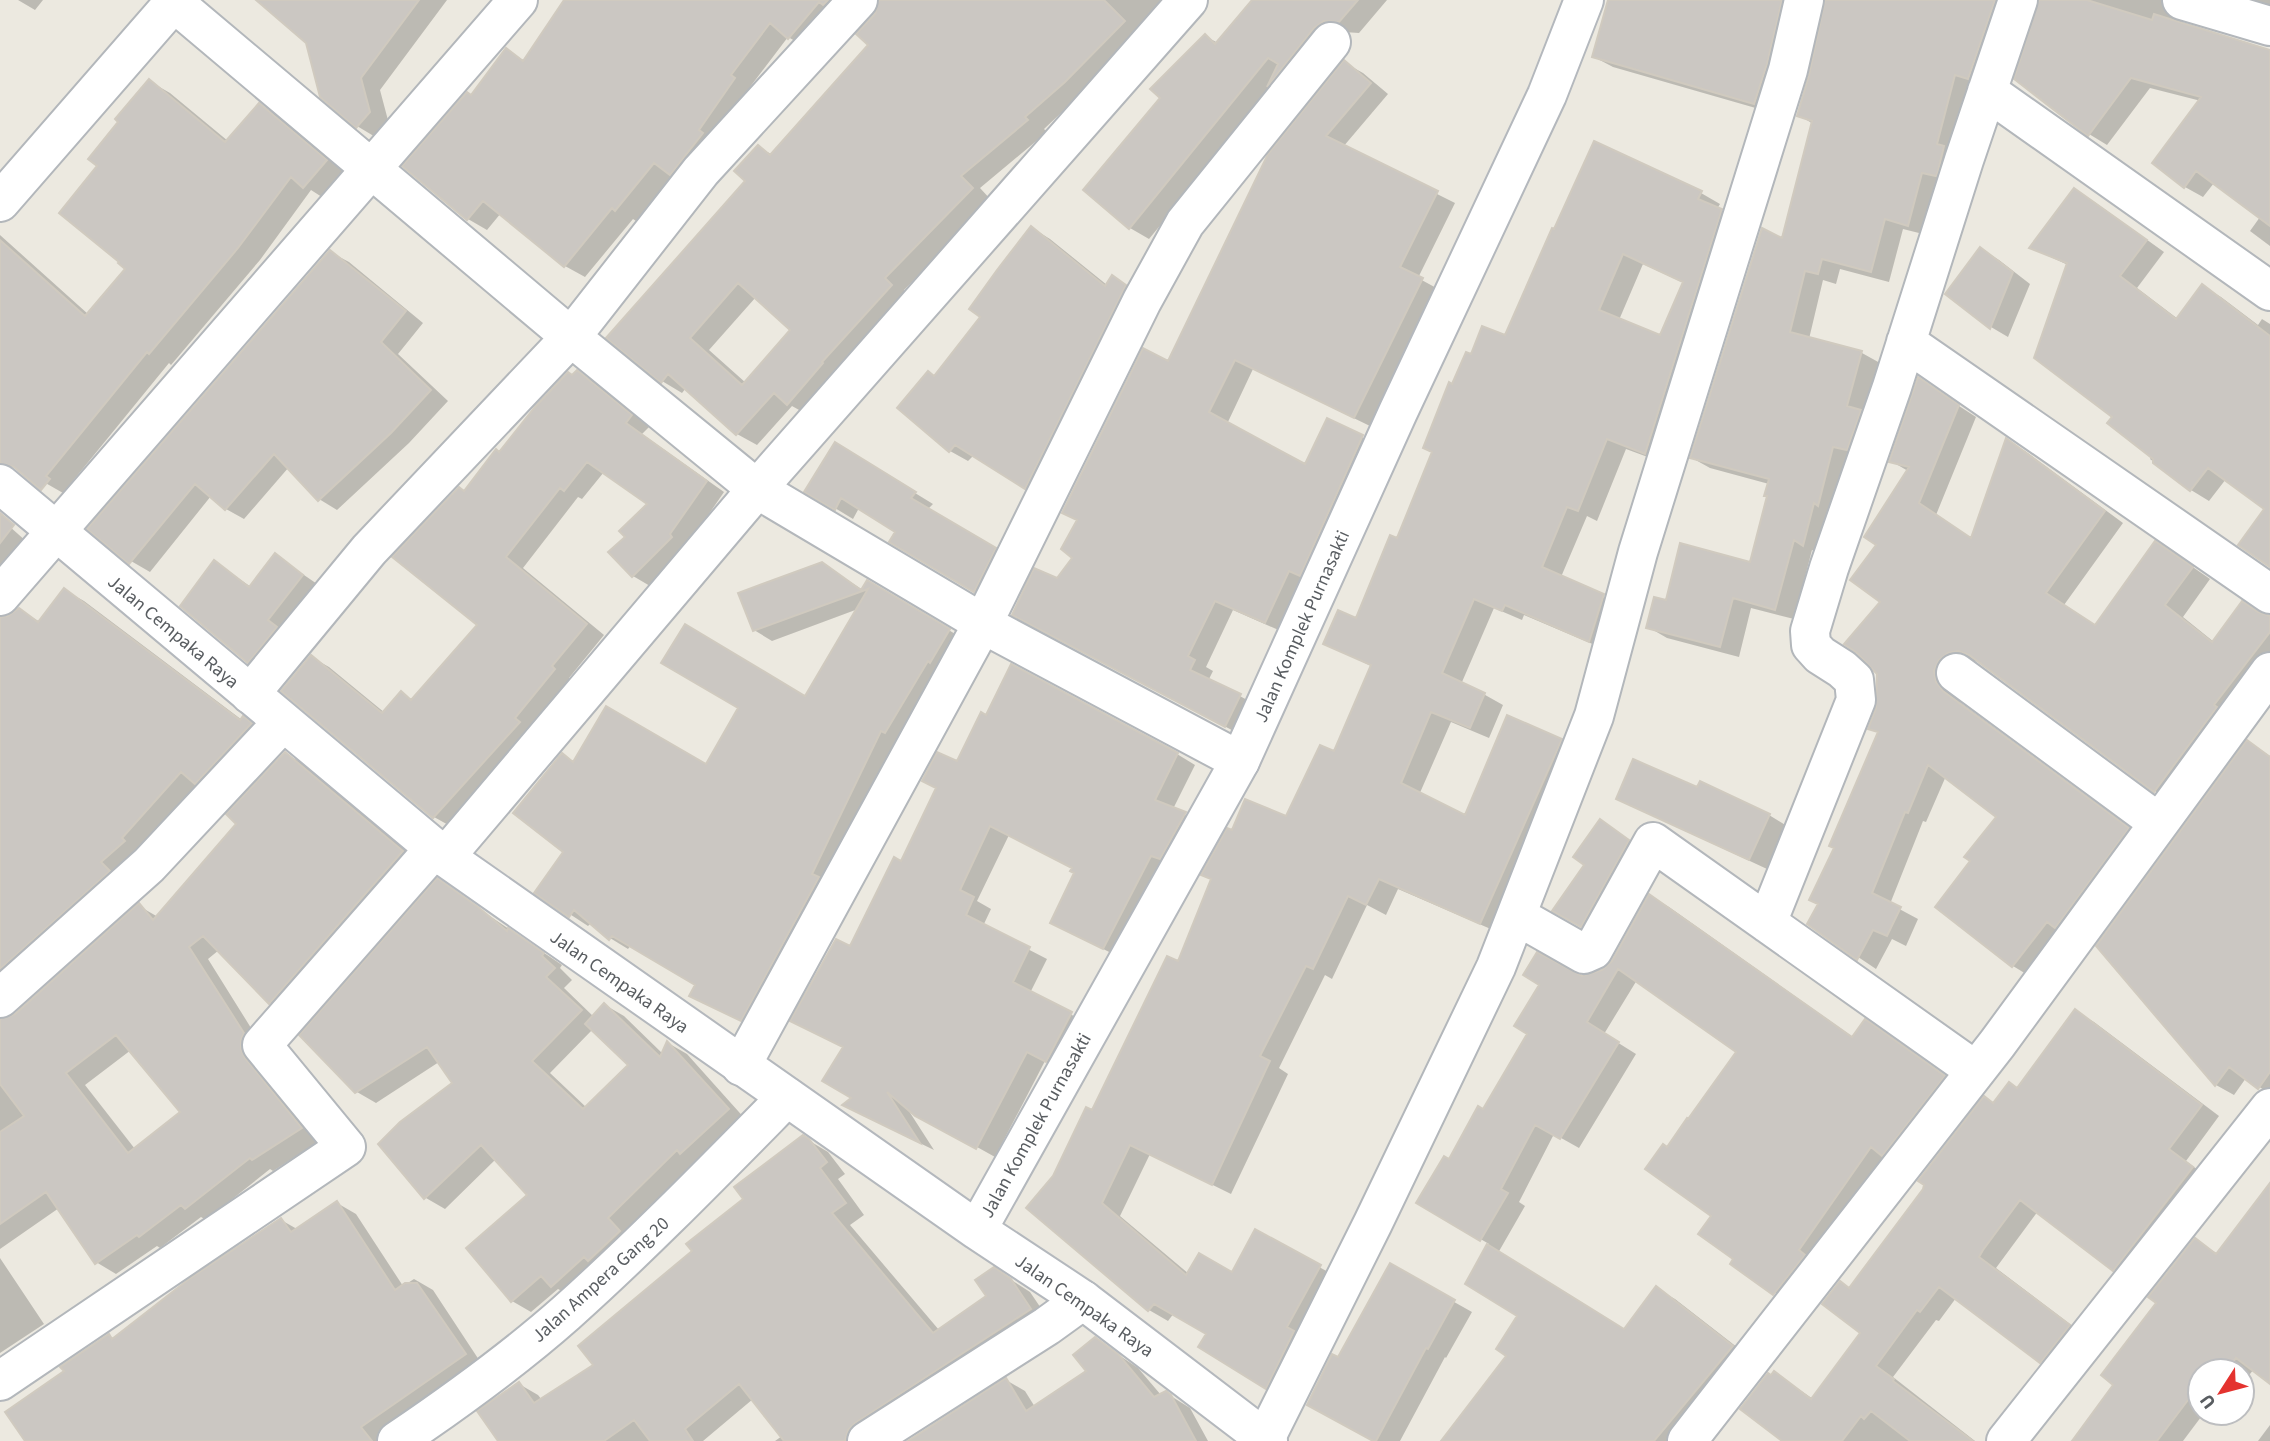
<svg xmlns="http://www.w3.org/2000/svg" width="2270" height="1441" viewBox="0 0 2270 1441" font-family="'Source Sans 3',sans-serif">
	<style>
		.shadow { fill: #0003; fill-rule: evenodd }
		.building { fill: #cbc7c2; stroke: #d0cabf; stroke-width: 2; fill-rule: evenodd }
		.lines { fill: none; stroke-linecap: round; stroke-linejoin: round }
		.street-casing { stroke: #b3b7bb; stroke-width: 42 }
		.secondary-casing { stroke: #b4b8bd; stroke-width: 42 }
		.street { stroke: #fff; stroke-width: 38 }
		.secondary { stroke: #fff; stroke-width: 38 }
		.labels { text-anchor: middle; stroke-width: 7; stroke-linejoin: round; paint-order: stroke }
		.street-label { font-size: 19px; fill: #595d61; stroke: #fff }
	</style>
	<rect width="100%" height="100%" fill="#ece9e0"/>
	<path class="shadow" d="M18 0H43L35 10Z
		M259 0H447L380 90 389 124 377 138 357 126 308 42Z
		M566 0H858L809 49 788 37 750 87 754 91 673 175 636 221 633 219 585 277 565 266 501 213 487 230 468 219 472 96 506 50 525 61Z
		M881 0H1181L1044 129 1047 132 980 188 992 201 904 290 911 297 808 415 792 406 757 445 737 434 686 388 682 393 662 381 747 180 758 147 773 155 871 45ZM756 297 793 330 746 383 709 350Z
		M1254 0H1387L1359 33 1344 32 1273 88 1149 239 1130 228 1162 98 1205 36 1218 43Z
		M1610 0H1804L1773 113 1613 67 1594 57Z
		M1827 0H2018L1927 235 1903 229 1889 282 1840 269 1836 284 1823 280 1809 339 1862 353 1880 363 1821 555 1812 550 1794 619 1751 608 1739 657 1667 638 1648 627 1667 602 1752 564 1769 496V484L1710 468 1692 458 1784 240 1813 124 1799 115 1811 75Z
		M2041 0H2182L2179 16 2183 25 2270 51V246L2250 231 2260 217 2214 183 2203 197 2185 187 2201 101 2150 88 2107 145 2089 134Z
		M2247 0H2270V7Z
		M1345 63 1363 73 1388 94 1343 147 1455 203 1418 278 1440 290 1372 427 1253 369 1227 424 1305 466 1327 420 1381 447 1283 632 1233 610 1206 667 1213 671 1209 679 1258 706 1243 736 1032 624 1074 558 1169 363Z
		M149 81 170 93 228 141 260 105 281 117 347 174 325 199 311 190 260 260 171 365 169 363 63 493 42 481 0 444V235L88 314 127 269 100 166Z
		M2075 190 2093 201 2164 252 2137 288 2178 319 2202 286 2221 297 2258 325 2262 319 2270 324V565L2267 509 2226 479 2209 501 2191 490 2150 459 2152 456 2114 417 2068 265 2031 248Z
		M1701 193 1720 204 1717 209 1740 222 1664 463 1626 449 1597 521 1587 516 1561 577 1622 607 1609 651 1524 615 1522 620 1494 608 1462 682 1503 705 1489 738 1451 722 1419 795 1466 817 1561 741 1580 752 1500 933 1398 889 1386 915 1367 905 1332 979 1325 975 1279 1068 1288 1074 1231 1194 1150 1154 1120 1216 1189 1274H1233L1256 1232 1339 1278 1285 1398 1267 1387 1208 1333 1174 1313 1168 1321 1149 1310 1055 1177 1179 964 1213 880 1203 875 1233 833 1287 818 1335 753 1373 667 1325 643 1357 620 1398 540 1434 452 1453 386 1472 356 1506 337ZM1643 264 1684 283 1661 338 1619 320Z
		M1032 228 1050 239 1107 285 1113 277 1131 288 1043 498 974 455 968 461 950 451 899 408 935 378 982 316Z
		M1981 249 1999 260 2030 284 2008 337 1991 327Z
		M330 252 349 262 423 323 398 354 448 401 409 443 337 510 319 499 289 467 244 519 226 509 211 496 150 572 131 561 92 526Z
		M577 372 595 382 649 427 642 434 724 492 687 546 650 586 633 576 628 537 649 504 604 472 582 499 578 497 523 568 604 635 569 678 572 680 452 827 434 817 283 691 311 657 329 667 385 713 401 694 413 700 480 625 465 492Z
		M1919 380 1976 417 1936 515 1973 539 2007 441 2025 451 2123 523 2064 605 2096 626 2174 554 2210 579 2183 617 2214 642 2263 616 2270 617V667L2174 802 2155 791 1980 661 1967 662 1954 693 1961 703 2146 840 2031 977 2013 966 1937 907 1972 861 1998 817 1946 776 1926 822 1923 821 1890 904 1918 919 1906 946 1892 939 1876 969 1809 924 1820 904 1836 848 1879 733 1870 728 1878 708 1882 601 1878 544 1908 471 1891 461Z
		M853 455 933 504 927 510 1013 560 993 601 892 541 898 531 859 508 853 519 807 491Z
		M0 518 27 542 0 577Z
		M275 555 320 586 267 672 249 661 215 562 251 587Z
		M822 564 863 590 868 582 967 641 760 1030 710 1006 697 984 631 945 628 949 610 938 591 923 588 926 536 892 565 852 562 756 574 763 707 766 806 698 858 609 772 641 754 630Z
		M64 590 84 601 242 720 243 718 263 730 0 1001V618H8L19 610 40 622Z
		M2248 742 2270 756V1094L2246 1078 2234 1095 2216 1085 2098 946Z
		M286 754 306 765 422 863 290 1014 270 1003 219 950 208 959 321 1140 273 1171 270 1169 206 1220 201 1217 160 1248 157 1246 116 1274 96 1262 59 1208 0 1249V1018L1 1021 16 1016 139 906 158 917 239 823ZM131 1050 183 1112 135 1149 85 1085Z
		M1177 754 1195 765 1173 809 1203 824 1121 958 1052 923 1076 873 1074 868 1009 835 977 901 991 909 983 926 1047 959 1030 993 1089 1024 1065 1070 1045 1061 995 1157 907 1108 934 1150 862 1115 854 1098 844 1047 851 948 957 764Z
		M1636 808 1769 815 1787 826 1767 869Z
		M1601 822 1646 852 1600 936 1554 910 1587 864Z
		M438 881 562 965 560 968 572 980 564 988 594 1017 605 1005 624 1016 663 1054 668 1043 687 1054 747 1121 700 1164 696 1161 626 1230 638 1242 571 1296 558 1289 531 1312 512 1301 530 1195 496 1159 445 1209 426 1198 380 1144 455 1084 439 1062 376 1103 357 1092ZM593 1029 631 1065 587 1108 550 1073Z
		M1650 896 1669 907 1854 1038 1866 1021 1962 1088 1793 1304 1732 1264 1736 1259 1713 1215 1668 1149 1738 1051 1637 980 1604 1034 1636 1054 1579 1148 1554 1134 1519 1202 1525 1206 1498 1253 1624 1331 1657 1289 1675 1299 1751 1358 1682 1441H1443L1509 1356 1519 1316 1467 1284 1489 1244 1418 1202 1582 978 1603 972 1614 962Z
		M2076 1012 2094 1022 2219 1116 2186 1161 2210 1179 2132 1280 2114 1269 2038 1211 1996 1268 2087 1337 2059 1372 2041 1361 1956 1298 1939 1321 1936 1320 1893 1377 1975 1441H1785L1772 1377 1775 1373 1813 1399 1863 1333 1850 1289 1995 1105 2018 1089Z
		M803 1137 828 1152 845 1174 838 1179 864 1215 850 1225 939 1330 989 1296 994 1269 1030 1292 1049 1320 867 1441H775L782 1436 753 1399 703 1441H499L519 1384 538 1395 542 1400 595 1365 694 1251Z
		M2270 1184V1382L2254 1369 2242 1384V1371H2200V1413H2204L2183 1441H2074L2116 1385 2158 1302 2195 1240 2218 1254Z
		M337 1203 356 1214 403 1286 414 1279 433 1290 483 1366 381 1441H27L67 1372 109 1336 114 1339 281 1220 297 1229Z
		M0 1258 44 1324 0 1353Z
		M1390 1266 1472 1312 1446 1358 1445 1357 1400 1441H1375L1338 1359Z
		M1095 1339 1138 1368 1161 1395 1166 1393 1190 1408 1208 1441H911L1006 1380 1025 1391 1035 1407 1088 1371Z
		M2270 1425V1441H2258Z"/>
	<path class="building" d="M256 0H419L361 78 370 112 356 128 320 97 306 43Z
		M564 0H828L823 5 819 2 788 39 770 23 731 75 735 78 699 130 703 133 670 175 654 163 615 211 612 208 564 267 483 201 467 220 402 166 467 92 471 95 506 48 523 61Z
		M879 0H1104L1125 21 1065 82 1025 117 1028 120 961 176 973 188 885 278 892 285 822 362 823 363 787 405 774 393 736 435 668 374 661 383 606 338 745 181 734 171 758 145 770 155 868 45 856 34 875 14ZM738 283 790 330 742 385 690 338Z
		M1252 0H1358L1339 22 1324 21 1314 28 1267 87 1278 64 1268 58 1129 229 1083 190 1160 98 1150 89 1205 34 1215 44Z
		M1608 0H1782L1767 64 1754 104 1592 57Z
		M1825 0H1995L1968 79 1955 75 1937 144 1944 146 1938 171 1936 176 1922 173 1908 226 1885 219 1871 272 1822 259 1818 274 1805 271 1790 332 1862 351 1847 406 1861 410 1847 450 1833 447 1818 506 1814 503 1803 546 1794 540 1775 610 1733 598 1720 647 1646 628 1654 597 1666 600 1680 543 1750 562 1767 496H1764L1769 479 1690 458 1762 228 1782 238 1812 121 1797 116 1809 75Z
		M2039 0H2087L2152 20 2154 14 2173 20 2270 50V226L2196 171 2184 188 2152 163 2201 97 2131 78 2088 136 2014 79Z
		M1344 60 1371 83 1326 136 1438 191 1400 267 1423 278 1354 418 1235 360 1209 412 1305 464 1327 418 1363 435 1300 576 1289 571 1265 623 1215 601 1188 656 1195 660 1190 670 1241 694 1225 727 1012 615 1034 568 1057 578 1072 558 1061 549 1077 520 1062 513 1143 348 1168 361 1268 154Z
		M149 79 225 142 259 103 327 160 303 188 291 177 238 248 149 354 147 352 46 476 50 479 41 490 14 467 0 463V240L85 316 125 269 118 263 119 262 59 213 97 166 88 159 118 122 115 119Z
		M1594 141 1702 191 1698 199 1722 209 1645 454 1607 439 1578 511 1567 507 1542 567 1604 594 1589 642 1505 605 1502 611 1474 599 1442 673 1485 693 1470 728 1431 712 1401 783 1465 815 1507 715 1562 739 1480 924 1379 879 1366 905 1348 896 1313 969 1306 966 1260 1056 1270 1061 1212 1185 1130 1145 1102 1203 1186 1275 1199 1253 1232 1272 1255 1229 1321 1265 1287 1327 1294 1331 1266 1389 1198 1347 1206 1334 1154 1304 1148 1311 1026 1208 1053 1176 1086 1107 1092 1110 1167 956 1178 961 1211 879 1201 875 1227 828 1232 830 1245 799 1286 816 1320 745 1334 751 1371 665 1323 644 1338 610 1356 618 1390 535 1397 538 1432 452 1423 448 1449 382 1452 384 1466 352 1471 354 1482 326 1505 335 1552 228 1554 229ZM1623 254 1683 282 1660 335 1599 310Z
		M2074 188 2147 240 2120 276 2176 319 2202 284 2270 336V567L2238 545 2264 509 2208 468 2190 491 2153 463V459L2107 423 2112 417 2034 358 2067 263 2029 248Z
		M1031 226 1105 286 1112 275 1126 285 1025 489 955 445 949 452 897 408 928 371 934 376 980 317 969 309 997 270Z
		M1980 247 2013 272 1990 329 1945 294Z
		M330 250 406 311 381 342 431 390 391 433 318 501 274 454 225 510 195 484 129 564 87 529Z
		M577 370 632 415 626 423 707 481 670 534 672 537 632 577 608 552 625 537 619 531 647 504 587 462 564 491 560 488 506 557 587 624 552 666 555 669 515 718 520 722 433 818 281 691 311 655 382 713 401 691 411 700 477 625 392 557 459 487 464 491 496 449 499 452 535 407 568 372 572 375Z
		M1918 377 1959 405 1919 503 1971 538 2006 438 2105 511 2046 593 2095 625 2155 541 2193 567 2165 605 2212 642 2242 601 2258 612 2270 616V632L2214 705 2217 707 2154 792 1969 655 1958 651 1948 653 1939 660 1934 671 1936 682 1943 691 2129 828 2055 928 2047 922 2012 967 1935 907 1970 861 1964 857 1996 817 1928 765 1908 813 1905 812 1872 893 1901 907 1887 936 1873 930 1857 960 1807 924 1818 904 1809 900 1834 848 1829 846 1878 732 1868 729 1876 708 1877 674 1857 653 1844 644 1880 602 1850 580 1876 545 1864 537 1909 467 1889 462Z
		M835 442 916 492 911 498 996 548 974 592 889 542 895 532 841 498 835 510 804 492Z
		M0 513 14 525 0 543Z
		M275 553 303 575 268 620 277 627 248 663 180 606 214 560 249 587Z
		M822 562 861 590 867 580 950 629 930 663 928 661 885 733 881 731 812 874 819 877 741 1021 689 996 695 985 612 936 609 940 574 910 569 917 534 893 563 852 513 813 562 753 573 762 606 706 706 764 738 708 661 663 685 624 805 696 868 589 753 631 738 593Z
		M64 588 240 720 243 716 252 723 195 784 181 772 122 838 125 841 101 862 110 871 0 969V617L8 616 19 608 38 622Z
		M1011 664 1178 753 1155 800 1186 812 1160 859 1151 856 1103 949 1050 923 1074 873 1070 871 1072 868 990 826 960 890 974 897 966 915 1030 947 1013 982 1072 1012 1046 1062 1027 1052 976 1149 915 1116 887 1092 920 1143 842 1105 851 1098 822 1081 843 1047 790 1021 836 939 850 946 894 857 901 861 936 788 922 781 937 752 957 761 981 712 986 715Z
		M2247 740 2270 757V1072L2258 1089 2229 1067 2215 1086 2096 946Z
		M285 752 403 851 269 1004 203 936 189 947 244 1033 241 1040V1049L245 1058 302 1128 252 1160 250 1158 185 1209 181 1205 139 1237 137 1235 95 1264 46 1192 0 1224V1132L24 1116 0 1084V1019L15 1014 139 903 153 920 236 824 226 814ZM116 1035 180 1112 128 1153 66 1073Z
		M1633 759 1697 787 1700 781 1770 814 1749 860 1616 799Z
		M1600 819 1629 840 1581 927 1552 911 1584 865 1573 857Z
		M437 878 478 907 507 931 508 928 544 953 542 956 555 968 546 977 582 1010 532 1061 583 1109 628 1065 585 1024 604 1003 660 1057 667 1041 729 1109 680 1154 677 1150 608 1218 620 1231 588 1261 584 1257 551 1287 541 1276 511 1302 466 1248 527 1195 481 1145 424 1199 378 1144 400 1122 452 1083 427 1047 355 1093 299 1035Z
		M1649 894 1852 1037 1865 1019 1945 1076 1882 1156 1871 1147 1799 1250 1805 1255 1773 1295 1730 1264 1733 1259 1698 1234 1711 1216 1645 1169 1663 1144 1667 1147 1687 1118 1688 1119 1736 1052 1618 969 1587 1022 1619 1042 1560 1139 1535 1125 1501 1189 1508 1193 1480 1241 1416 1203 1444 1156 1449 1159 1478 1106 1483 1109 1527 1034 1514 1026 1539 985 1523 975 1537 952 1582 976 1602 970 1612 961Z
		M2075 1009 2202 1105 2169 1149 2193 1167 2113 1271 2020 1200 1983 1250 1979 1257 2070 1325 2040 1363 1939 1287 1920 1312 1917 1310 1876 1366 1894 1379 1893 1381 1973 1441H1910L1871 1411 1864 1419 1861 1416 1842 1441H1782L1740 1409 1768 1373 1771 1375 1774 1371 1811 1399 1860 1333 1822 1304 1840 1281 1849 1288 1923 1189 1924 1185 1918 1181 1984 1096 1993 1103 2009 1082 2017 1088Z
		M803 1135 809 1139 827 1162 820 1168 846 1203 832 1213 933 1333 986 1296 975 1280 994 1267 1011 1279 1031 1309 855 1423 848 1430 845 1441H784L739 1384 685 1429 693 1441H650L634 1420 604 1441H498L477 1411 519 1382 534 1403 593 1365 578 1346 692 1251 686 1244 743 1199 734 1187Z
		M2270 1183V1384L2236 1358 2226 1371H2200V1384L2157 1441H2072L2113 1385 2101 1375 2156 1303 2148 1297 2195 1238 2216 1254Z
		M337 1201 395 1290 405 1283H417L466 1354 361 1427 372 1441H25L5 1412 64 1371 60 1367 109 1334 112 1339 189 1279 281 1218 291 1232Z
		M1487 1244 1624 1329 1656 1286 1733 1346 1654 1441H1441L1506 1356 1496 1349 1517 1316 1465 1284Z
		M1390 1263 1455 1300 1428 1349 1426 1348 1376 1441H1373L1307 1405 1332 1354 1338 1357Z
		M1095 1337 1119 1355 1154 1397 1166 1391 1171 1395 1196 1441H908L1006 1378 1026 1411 1086 1371 1073 1355Z"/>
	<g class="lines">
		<defs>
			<path id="street" d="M171 0 571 337 757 489 996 631 1240 761
				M2182 0 2270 26
				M1987 91 2270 291
				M0 202 176 0
				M1906 342 2270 594
				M0 596 518 0
				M1956 673 2159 823
				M250 694 369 550 571 337 701 171 858 0
				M445 857 757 489 1188 0
				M1517 916 1584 954 1593 950 1653 842 1976 1071
				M1767 923 1856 700 1854 680 1842 669 1820 655 1811 645 1810 631 1829 568 1892 387 1964 160 2018 0
				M0 998 149 865 283 722
				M741 1066 983 623 1142 301 1185 223 1331 42
				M0 1381 346 1147 262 1045 435 848
				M1265 1439 1373 1223 1496 967 1594 716 1638 552 1788 70 1804 0
				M397 1441C456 1401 513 1360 566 1313 643 1244 715 1170 787 1097
				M867 1441 1047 1326 1083 1300
				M1687 1441 1997 1044 2270 672
				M2006 1441 2270 1108"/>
			<path id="secondary" d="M0 484 445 857 977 1230 1083 1300 1268 1441
				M977 1230 1240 761 1398 412 1547 95 1584 0"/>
		</defs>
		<use href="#street" class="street-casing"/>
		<use href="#secondary" class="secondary-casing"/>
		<use href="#street" class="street"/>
		<use href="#secondary" class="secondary"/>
	</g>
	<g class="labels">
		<g class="street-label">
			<text transform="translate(1301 626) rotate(-66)" y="7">Jalan Komplek Purnasakti</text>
			<text transform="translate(174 631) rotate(40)" y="7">Jalan Cempaka Raya</text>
			<text transform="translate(620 981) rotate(35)" y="7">Jalan Cempaka Raya</text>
			<text transform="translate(1035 1125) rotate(-61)" y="7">Jalan Komplek Purnasakti</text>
			<text transform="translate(600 1279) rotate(-42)" y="7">Jalan Ampera Gang 20</text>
			<text transform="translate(1085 1305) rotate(35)" y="7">Jalan Cempaka Raya</text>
		</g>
	</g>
	<g transform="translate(2221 1392) rotate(234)"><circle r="33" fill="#ffffff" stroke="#bdbec0" stroke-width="2"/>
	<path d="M0-5L12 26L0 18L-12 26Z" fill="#e4332f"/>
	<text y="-10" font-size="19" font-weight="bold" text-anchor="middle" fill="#595d61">U</text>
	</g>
</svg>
